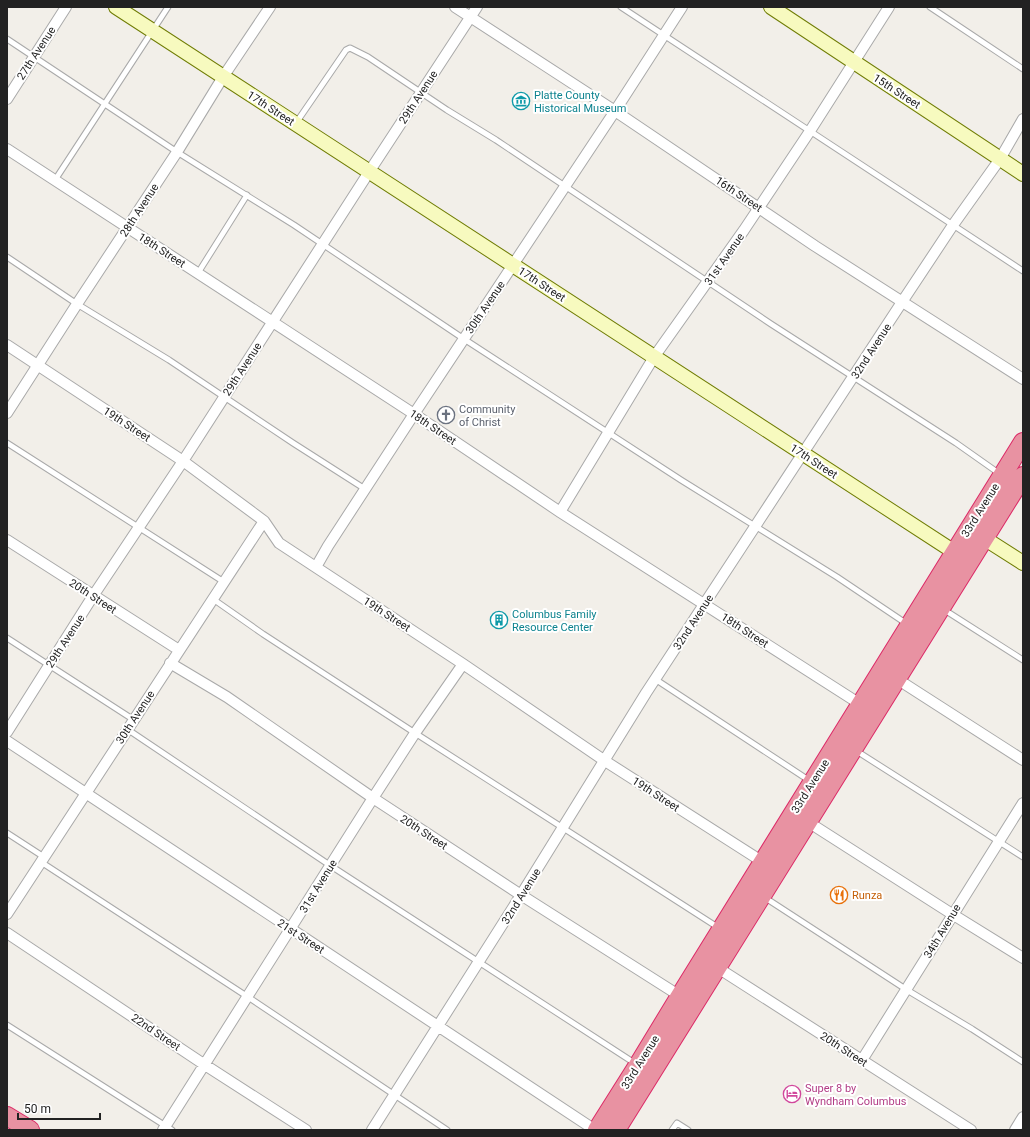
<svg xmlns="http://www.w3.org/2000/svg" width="1030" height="1137" viewBox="0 0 1030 1137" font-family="Roboto,sans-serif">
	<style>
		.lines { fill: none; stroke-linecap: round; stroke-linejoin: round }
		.lane-casing { stroke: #a9a9a9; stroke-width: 7 }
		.street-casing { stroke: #a9a9a9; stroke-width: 12 }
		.secondary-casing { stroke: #707d05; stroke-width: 16 }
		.highway-casing { stroke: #dc2a67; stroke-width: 20 }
		.lane { stroke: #fff; stroke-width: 5 }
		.street { stroke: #fff; stroke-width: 10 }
		.secondary { stroke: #f7fabf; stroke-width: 14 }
		.highway { stroke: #e892a2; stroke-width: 18 }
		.labels { text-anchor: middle; stroke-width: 4; stroke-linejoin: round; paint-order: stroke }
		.street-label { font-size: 11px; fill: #222; stroke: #fff }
		.culture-label { font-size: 11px; fill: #0d838f; stroke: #fff; text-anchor: start }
		.worship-label { font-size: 11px; fill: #5b616d; stroke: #fff; text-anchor: start }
		.food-label { font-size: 11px; fill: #c56008; stroke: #fff; text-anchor: start }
		.hotel-label { font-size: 11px; fill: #b23c85; stroke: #fff; text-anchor: start }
	</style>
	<rect width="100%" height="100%" fill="#f2efe9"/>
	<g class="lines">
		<defs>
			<path id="lane" d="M621 7 1023 271
				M930 7 1023 69
				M7 39 177 152 294 225 464 339 681 480 837 577 907 624
				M296 123 346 50 350 48 368 57 447 110 496 140 771 324 956 443 1000 474
				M55 180 168 7
				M7 257 77 304 169 360 293 443 365 489
				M198 273 247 195
				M7 443 224 582
				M213 599 263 634 415 733 719 928
				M943 609 1023 660
				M7 638 134 720
				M655 679 810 781
				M127 729 331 866 636 1064
				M855 750 1023 857
				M7 833 44 857
				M41 862 248 997 447 1130
				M764 897 907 990 972 1029 1023 1062
				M7 1025 172 1130
				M672 1130 677 1123 688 1130"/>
			<path id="street" d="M455 7 615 111 815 246 1023 379
				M7 99 66 7
				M7 149 414 414 560 512 860 704
				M7 345 183 461 264 521 279 543 463 664 605 761 766 864
				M7 413 77 304 177 152 223 77 270 7
				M560 512 654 357 744 230 810 131 889 7
				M7 540 179 650
				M316 567 328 546 414 414 615 111 682 7
				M170 663 227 697 373 798 521 895 680 996
				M897 679 1023 760
				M7 732 93 596 183 461 369 172 477 7
				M7 741 595 1130
				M805 820 952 914 1023 958
				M7 914 264 521
				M7 933 205 1065 306 1130
				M718 968 971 1130
				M862 1060 1023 803
				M163 1130 373 798 415 733 463 664
				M372 1130 521 895 646 693 902 302 953 225 1000 159 1023 119
				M1015 1130 1023 1117"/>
			<path id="secondary" d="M116 7 962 557
				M771 7 1023 174
				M976 533 1023 563"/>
			<path id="highway" d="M7 1116 30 1130
				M597 1130 638 1065 680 996 1023 442
				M616 1130 1023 476"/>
		</defs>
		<use href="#lane" class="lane-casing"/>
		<use href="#street" class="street-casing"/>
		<use href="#secondary" class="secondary-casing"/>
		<use href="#highway" class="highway-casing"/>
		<use href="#lane" class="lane"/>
		<use href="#street" class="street"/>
		<use href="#secondary" class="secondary"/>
		<use href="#highway" class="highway"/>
	</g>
	<defs>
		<symbol id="museum-ring" viewBox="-11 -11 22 22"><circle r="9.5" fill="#fff" stroke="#0f9aa8" stroke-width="1.5"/><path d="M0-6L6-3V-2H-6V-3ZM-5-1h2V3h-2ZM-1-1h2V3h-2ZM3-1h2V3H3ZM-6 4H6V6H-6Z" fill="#0f9aa8"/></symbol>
		<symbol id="church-ring" viewBox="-11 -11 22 22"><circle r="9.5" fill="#fff" stroke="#6b7280" stroke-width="1.5"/><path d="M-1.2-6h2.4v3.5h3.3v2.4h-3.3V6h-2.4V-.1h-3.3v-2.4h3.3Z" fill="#6b7280"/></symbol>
		<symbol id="building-ring" viewBox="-11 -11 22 22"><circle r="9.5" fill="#fff" stroke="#0f9aa8" stroke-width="1.5"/><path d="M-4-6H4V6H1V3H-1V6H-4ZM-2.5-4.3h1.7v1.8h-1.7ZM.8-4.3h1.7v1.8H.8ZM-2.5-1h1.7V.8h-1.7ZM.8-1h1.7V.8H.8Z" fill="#0f9aa8"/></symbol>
		<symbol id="restaurant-ring" viewBox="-11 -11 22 22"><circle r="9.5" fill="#fff" stroke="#e8710a" stroke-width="1.5"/><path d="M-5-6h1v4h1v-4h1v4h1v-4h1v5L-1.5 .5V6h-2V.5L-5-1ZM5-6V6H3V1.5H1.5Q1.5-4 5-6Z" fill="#e8710a"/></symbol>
		<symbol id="hotel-ring" viewBox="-11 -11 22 22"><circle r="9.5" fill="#fff" stroke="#d1479c" stroke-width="1.5"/><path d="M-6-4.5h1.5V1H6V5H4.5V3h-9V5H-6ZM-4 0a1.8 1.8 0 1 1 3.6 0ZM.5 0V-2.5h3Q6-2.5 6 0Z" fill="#d1479c"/></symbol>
	</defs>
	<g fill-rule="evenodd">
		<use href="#museum-ring" x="511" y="91" width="20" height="20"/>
		<use href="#church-ring" x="436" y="405" width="20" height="20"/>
		<use href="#building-ring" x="489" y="610" width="20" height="20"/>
		<use href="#restaurant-ring" x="829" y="885" width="20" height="20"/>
		<use href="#hotel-ring" x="782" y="1084" width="20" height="20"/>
	</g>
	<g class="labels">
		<g class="street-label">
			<text transform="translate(36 53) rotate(-57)" y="4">27th Avenue</text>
			<text transform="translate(897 91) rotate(33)" y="4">15th Street</text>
			<text transform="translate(418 97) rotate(-57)" y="4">29th Avenue</text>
			<text transform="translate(271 108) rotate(33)" y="4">17th Street</text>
			<text transform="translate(739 194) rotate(34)" y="4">16th Street</text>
			<text transform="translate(139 210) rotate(-57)" y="4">28th Avenue</text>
			<text transform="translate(162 250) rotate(33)" y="4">18th Street</text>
			<text transform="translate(724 259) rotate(-55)" y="4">31st Avenue</text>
			<text transform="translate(542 284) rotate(33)" y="4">17th Street</text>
			<text transform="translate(485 307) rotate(-56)" y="4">30th Avenue</text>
			<text transform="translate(871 351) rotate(-57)" y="4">32nd Avenue</text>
			<text transform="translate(242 369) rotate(-57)" y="4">29th Avenue</text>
			<text transform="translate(127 424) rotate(33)" y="4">19th Street</text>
			<text transform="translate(433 427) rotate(34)" y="4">18th Street</text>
			<text transform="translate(814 461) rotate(33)" y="4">17th Street</text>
			<text transform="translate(980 510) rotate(-58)" y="4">33rd Avenue</text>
			<text transform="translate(93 596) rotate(33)" y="4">20th Street</text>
			<text transform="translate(387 614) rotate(33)" y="4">19th Street</text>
			<text transform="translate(693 622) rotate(-57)" y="4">32nd Avenue</text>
			<text transform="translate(745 630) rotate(33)" y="4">18th Street</text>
			<text transform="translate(65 641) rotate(-57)" y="4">29th Avenue</text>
			<text transform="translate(135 717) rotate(-57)" y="4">30th Avenue</text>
			<text transform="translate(810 786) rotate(-58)" y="4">33rd Avenue</text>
			<text transform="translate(656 794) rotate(33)" y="4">19th Street</text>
			<text transform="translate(424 832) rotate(33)" y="4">20th Street</text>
			<text transform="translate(318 886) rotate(-58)" y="4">31st Avenue</text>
			<text transform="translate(521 896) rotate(-58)" y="4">32nd Avenue</text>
			<text transform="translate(942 931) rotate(-59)" y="4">34th Avenue</text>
			<text transform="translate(301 936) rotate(33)" y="4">21st Street</text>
			<text transform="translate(156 1032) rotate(34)" y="4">22nd Street</text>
			<text transform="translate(844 1049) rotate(33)" y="4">20th Street</text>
			<text transform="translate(640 1062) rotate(-58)" y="4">33rd Avenue</text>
		</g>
		<g class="culture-label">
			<text x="534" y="99">Platte County<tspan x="534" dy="13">Historical Museum</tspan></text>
			<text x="512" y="618">Columbus Family<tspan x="512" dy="13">Resource Center</tspan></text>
		</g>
		<g class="worship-label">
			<text x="459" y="413">Community<tspan x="459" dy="13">of Christ</tspan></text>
		</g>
		<g class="food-label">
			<text x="852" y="899">Runza</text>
		</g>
		<g class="hotel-label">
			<text x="805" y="1092">Super 8 by<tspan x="805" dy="13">Wyndham Columbus</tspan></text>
		</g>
	</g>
	<rect width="1030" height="1137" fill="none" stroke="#222222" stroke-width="16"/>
	<path d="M18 1113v6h82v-6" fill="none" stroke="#222222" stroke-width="2"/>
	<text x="24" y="1113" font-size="12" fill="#222222" stroke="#ffffff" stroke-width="3" paint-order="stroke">50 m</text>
</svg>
